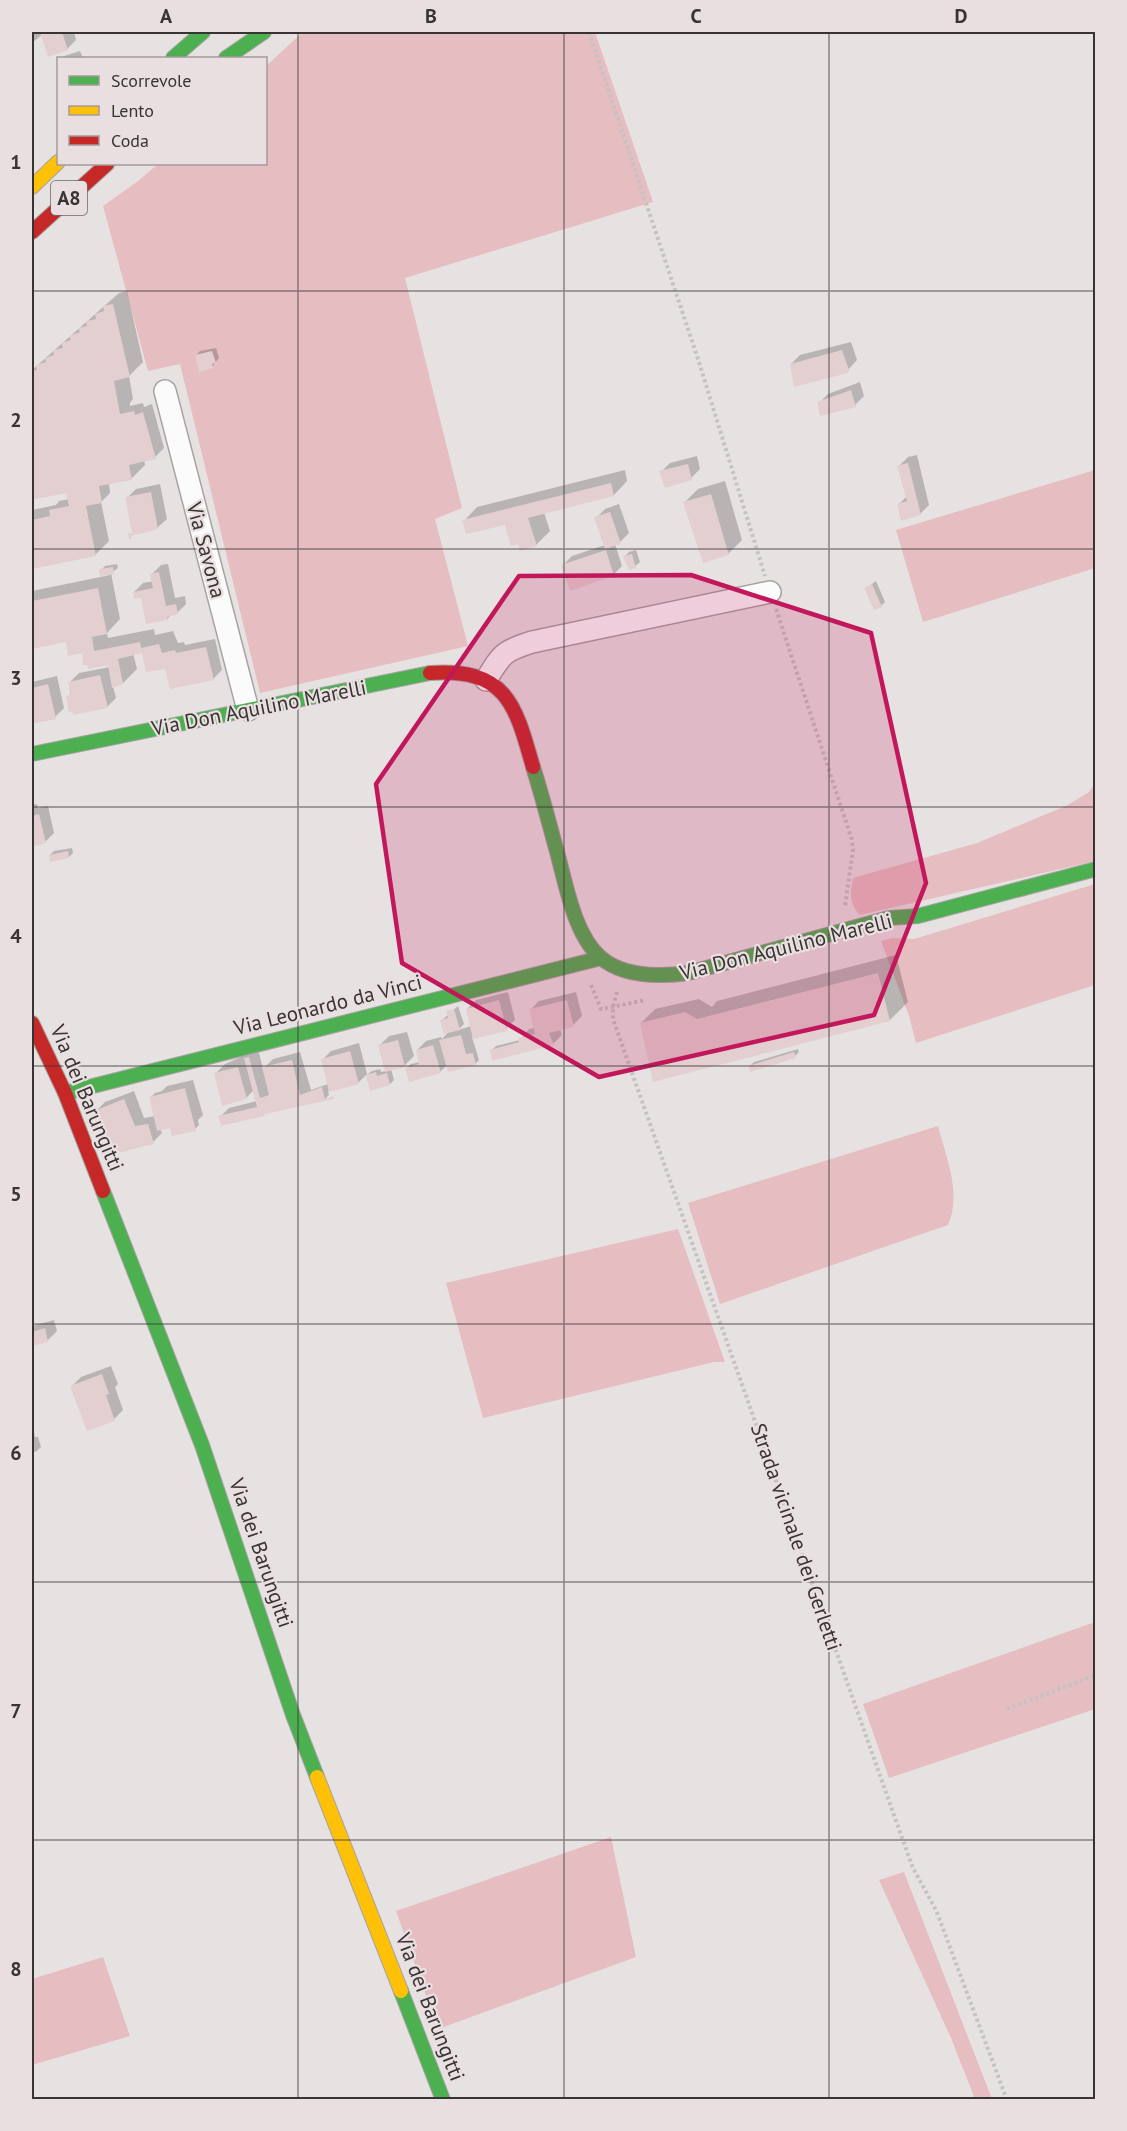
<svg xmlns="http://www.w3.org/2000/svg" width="1127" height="2131" viewBox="0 0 1127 2131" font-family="'PT Sans',sans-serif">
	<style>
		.green { fill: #e6bdc0 }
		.shadow { fill: #0003 }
		.building { fill: #e3ced0 }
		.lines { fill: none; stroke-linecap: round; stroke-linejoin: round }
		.street-casing { stroke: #a7a2a3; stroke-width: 24 }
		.fast-casing { stroke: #a7a2a3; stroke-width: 16 }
		.slow-casing { stroke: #a7a2a3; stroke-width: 16 }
		.jam-casing { stroke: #a7a2a3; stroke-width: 16 }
		.path { stroke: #c4c2c2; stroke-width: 4; stroke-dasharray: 3 3; stroke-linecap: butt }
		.street { stroke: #fbfbfb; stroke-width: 21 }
		.fast { stroke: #4caf50; stroke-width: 14 }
		.slow { stroke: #ffc107; stroke-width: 14 }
		.jam { stroke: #c62828; stroke-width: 14 }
		.marked { fill: #c2185b; fill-opacity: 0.2; stroke: #c2185b; stroke-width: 4.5; stroke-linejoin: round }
		.grid { fill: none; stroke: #383434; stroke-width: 1.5; stroke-opacity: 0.55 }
		.labels { text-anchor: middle; stroke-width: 4.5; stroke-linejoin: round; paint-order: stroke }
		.shield { fill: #eadfe0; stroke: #6d6768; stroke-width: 1.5 }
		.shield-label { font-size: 20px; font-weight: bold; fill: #383434 }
		.street-label { font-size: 21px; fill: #383434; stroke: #eadfe0 }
		.neatline { fill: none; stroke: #383434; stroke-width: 2 }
		.grid-label { font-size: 20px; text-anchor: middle; font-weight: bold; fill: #383434 }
	</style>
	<rect width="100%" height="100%" fill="#e7e2e2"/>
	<path class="green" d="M303 32H595L653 202 405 278 462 508 435 519 468 646 260 693 180 364 148 371 103 206 138 181 158 164H266V66Z
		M1095 470V568L923 622 896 530Z
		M1095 783V861L860 915C849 904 850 892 853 878L977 843 1068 805 1089 792Z
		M1095 884V985L916 1043 909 1016 881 941 892 938 914 939Z
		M938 1126C946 1157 962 1193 948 1225L720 1304 688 1203Z
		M678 1229 725 1362H714L483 1418 446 1283Z
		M1095 1622V1709L889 1778 863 1704Z
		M611 1837 636 1957 438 2029 396 1911Z
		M904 1872 992 2099H975L951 2038 879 1880Z
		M103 1957 130 2036 32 2065V1979Z"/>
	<path class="shadow" d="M32 32H39L40 34 42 32H74L76 40 67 49 42 35 32 43Z
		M80 51 83 58H62L64 56Z
		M127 291 143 362 129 376 133 399 130 403V406L143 403 144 407 152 404 164 448 155 457 144 460 145 465 131 479 109 483 110 493 101 502 109 541 95 555 32 567V510L56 505 59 501 69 499 68 491 32 498V390L34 388 32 370 119 293Z
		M851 342 857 360 847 371 791 364 800 355Z
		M216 348 219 358 212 367 196 355 200 351Z
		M860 382 864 396 855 405 819 403 828 394Z
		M917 455 929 505 920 514 898 505 907 496 899 466 908 457Z
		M697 456 700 469 691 478 661 472 670 463Z
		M625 470 627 481 614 495 544 512 550 531 536 545 506 523 464 521 477 507Z
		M725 481 742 540 728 554 684 503 698 489Z
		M160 484 167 519 157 528 127 498 136 489Z
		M619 504 629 533 620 542 615 544 622 566 613 575 563 565 572 556 605 545 596 518 605 509Z
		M636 550 640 562 635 566 625 556 629 552Z
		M117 564 118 568 111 573 120 619 107 633 108 638 154 629 155 635 173 631 178 643 184 642 185 645 215 639 222 670 213 679 166 666 143 651 133 653 137 669 123 683 113 686 116 698 107 707 71 700 69 683 79 673 110 667 109 663 83 651 67 641 32 648V591L110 575V573L101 570 105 566Z
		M168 564 175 598 185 596 186 604 177 613 172 614 167 619 143 596 134 592 143 583 154 581 152 574 161 565Z
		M876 581 885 602 881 606 866 588Z
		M57 676 64 708 55 717 32 722V682Z
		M37 804 38 808 48 806 54 833 45 842 32 845V805Z
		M72 848 73 853 69 857 50 855 54 851Z
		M896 955 908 1002 890 1020 641 1023 655 1009 699 999 712 1007 717 1001Z
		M508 992 515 1020 506 1029 472 1037 479 1060 475 1064 447 1065 440 1072 407 1068 411 1064 421 1062 417 1050 426 1041 441 1037 442 1039 450 1030 442 1020 458 1006 464 1024 458 1030 471 1026 467 1009 476 1000Z
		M576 992 582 1016 573 1025 560 1029 562 1035 553 1044 492 1050 496 1046 520 1040 529 1029 535 1028 530 1010 539 1001Z
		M407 1032 414 1056 405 1065 391 1069 394 1080 390 1084 367 1075 372 1071 380 1069 381 1072 386 1071 380 1045 389 1036Z
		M359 1043 367 1074 358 1083 328 1091 329 1095 325 1099 220 1117 229 1108 257 1101 254 1090 246 1098 216 1073 225 1064 258 1049 263 1069 273 1059 300 1052 311 1090 328 1084 322 1060 331 1051Z
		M798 1049 799 1052 795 1056 750 1066 754 1062Z
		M193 1080 203 1115 198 1120 199 1125 195 1129 171 1126 160 1129 162 1133 153 1142 112 1140 96 1111 105 1102 134 1091 144 1118 155 1116 151 1097 155 1093 162 1091 167 1086Z
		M54 1320 57 1331 48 1340 32 1345V1326Z
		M111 1366 118 1384 115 1387 123 1410 114 1419 72 1386 81 1377Z
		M32 1423 35 1437H38L41 1447 37 1451 32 1453Z"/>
	<path class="building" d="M40 32H62L68 50 48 57Z
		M113 304 130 377 114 381 120 414 134 411 135 415 143 412 156 459 129 465 132 480 99 486 102 503 86 506 96 556 32 569V520L50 516 49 510 69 506 66 493 32 500V395L34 394 32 371 37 370 36 365 46 362 45 358 54 355 53 350 63 348 61 343 71 340 69 336 80 332 78 328 87 326 86 321 96 319 95 314 104 311 103 306Z
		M842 350 849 370 848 373 794 387 790 364Z
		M212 351 216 363 212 364 213 368 199 372 195 355Z
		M851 390 856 407 820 416 817 402Z
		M908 463 921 515 901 521 897 504 907 501 897 466Z
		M688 464 692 480 665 488 659 471Z
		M611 483 614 496 528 518 537 546 520 551 518 544 511 546 505 525 466 534 462 520Z
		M151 492 158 529 131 536 132 539H129L128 533H132L125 497Z
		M711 494 729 555 703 563 683 502Z
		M610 512 621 544 605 549 594 517Z
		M606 550 614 576 570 591 561 565Z
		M632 554 636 568 629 570 623 556Z
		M113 567 114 574 100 576 99 569Z
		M159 572 166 606 176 604 178 614 167 617 168 620 146 624 141 598 134 599 133 592 153 588 150 574Z
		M872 584 882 607 874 610 864 588Z
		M98 588 107 634 92 637 94 651 140 642 141 648 159 644 162 653 175 650 176 653 206 647 214 680 170 689 165 669 146 672 142 653 118 659 123 684 112 688 108 665 88 669 87 665H83L82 653 68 656 66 642 32 649V601Z
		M100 675 108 708 73 715 72 711 69 712 66 696 71 695 68 682Z
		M48 684 56 719 32 724V688Z
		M39 814 46 843 32 847V816Z
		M68 851 69 858 50 862 49 855Z
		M878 973 890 1021 653 1082 640 1023 685 1012 697 1019Z
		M499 1000 507 1031 473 1039 466 1009Z
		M567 1000 574 1027 549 1033 554 1045 492 1061 490 1050 519 1042 518 1038 535 1034 529 1009Z
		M454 1009 460 1030 444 1034 440 1020 448 1018 446 1011Z
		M461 1035 466 1054 473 1053 476 1065 448 1072 439 1040Z
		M398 1040 405 1067 385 1072 378 1045Z
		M433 1045 441 1073 409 1082 405 1068 419 1064 416 1050Z
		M350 1051 359 1084 329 1092 321 1059Z
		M794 1052 796 1058 750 1072 748 1066Z
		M249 1057 260 1098 269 1095 262 1067 292 1060 300 1095 322 1087 325 1099 334 1096V1099L265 1114 264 1116 221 1126 218 1116 257 1107 244 1058Z
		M238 1067 247 1099 222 1106 214 1073Z
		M376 1072 377 1076 387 1073 390 1085 370 1091 366 1075Z
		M185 1088 196 1131 172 1136 170 1128 157 1131 149 1097Z
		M124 1099 135 1126 148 1124 154 1144 114 1154 111 1142 107 1144 94 1111Z
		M45 1328 48 1342 32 1346V1332Z
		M102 1374 109 1394 106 1395 115 1421 87 1431 70 1386Z"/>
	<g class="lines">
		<defs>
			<path id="street" d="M165 391 248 710
				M486 680C502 654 503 651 532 642L770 592"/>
			<path id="fast" d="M173 58 203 32
				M226 58 264 32
				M32 754 430 673
				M533 767C542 795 549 823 557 852 566 884 574 934 600 957 623 977 659 977 688 973L889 918 918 916 1096 869
				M65 1093 601 958
				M103 1191 202 1445 293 1715 317 1777
				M401 1991 443 2100"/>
			<path id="slow" d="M32 187 58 162
				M317 1777 401 1991"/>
			<path id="jam" d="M32 232 107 164
				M430 673C506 668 515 703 533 767
				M32 1023 65 1093 103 1191"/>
		</defs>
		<use href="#street" class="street-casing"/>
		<use href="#fast" class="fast-casing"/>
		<use href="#slow" class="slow-casing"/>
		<use href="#jam" class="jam-casing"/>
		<path class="path" d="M589 32 698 359 765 576
			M776 609 852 840 853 850 845 906
			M591 985 601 1009 646 1000
			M617 992 613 1007V1019L901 1835 913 1868 936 1910 1007 2100
			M1007 1709 1096 1675"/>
		<use href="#street" class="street"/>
		<use href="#fast" class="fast"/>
		<use href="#slow" class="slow"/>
		<use href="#jam" class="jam"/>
	</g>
	<path class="marked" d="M691 575 871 633 926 883 874 1015 599 1077 402 963 376 784 519 576Z"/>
	<path class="grid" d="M298 32V2100M564 32V2100M829 32V2100M32 291H1096M32 549H1096M32 807H1096M32 1066H1096M32 1324H1096M32 1582H1096M32 1840H1096"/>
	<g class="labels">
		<rect class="shield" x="51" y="181" width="36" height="34" rx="4.5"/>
		<g class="shield-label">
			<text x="69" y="205">A8</text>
		</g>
		<g class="street-label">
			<text transform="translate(206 550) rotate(75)" y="7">Via Savona</text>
			<text transform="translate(259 708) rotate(-11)" y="7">Via Don Aquilino Marelli</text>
			<text transform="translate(786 947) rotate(-14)" y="7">Via Don Aquilino Marelli</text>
			<text transform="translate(328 1005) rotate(-14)" y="7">Via Leonardo da Vinci</text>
			<text transform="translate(87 1098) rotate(67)" y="7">Via dei Barungitti</text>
			<text transform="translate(796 1537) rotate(71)" y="7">Strada vicinale dei Gerletti</text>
			<text transform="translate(261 1553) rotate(71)" y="7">Via dei Barungitti</text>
			<text transform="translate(430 2007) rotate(69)" y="7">Via dei Barungitti</text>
		</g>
	</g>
	<rect width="1127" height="2131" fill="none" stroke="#eadfe0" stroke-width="66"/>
	<rect x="57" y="57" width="210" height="108" fill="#eadfe0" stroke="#a39b9b" stroke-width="1.5"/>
	<rect x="69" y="76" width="30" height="9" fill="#4caf50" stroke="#a39b9b" stroke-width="1.5"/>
	<text x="111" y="87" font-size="18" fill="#383434">Scorrevole</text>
	<rect x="69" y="106" width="30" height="9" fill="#ffc107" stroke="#a39b9b" stroke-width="1.5"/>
	<text x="111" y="117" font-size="18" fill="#383434">Lento</text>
	<rect x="69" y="136" width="30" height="9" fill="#c62828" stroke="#a39b9b" stroke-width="1.5"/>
	<text x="111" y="147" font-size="18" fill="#383434">Coda</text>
	<rect x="33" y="33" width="1061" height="2065" class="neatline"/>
	<g class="grid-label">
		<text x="166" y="23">A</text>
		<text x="431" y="23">B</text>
		<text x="696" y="23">C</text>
		<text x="961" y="23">D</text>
		<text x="16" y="169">1</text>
		<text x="16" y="427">2</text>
		<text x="16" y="685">3</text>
		<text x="16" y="943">4</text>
		<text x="16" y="1201">5</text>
		<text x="16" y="1460">6</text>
		<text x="16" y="1718">7</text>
		<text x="16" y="1976">8</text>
	</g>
</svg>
